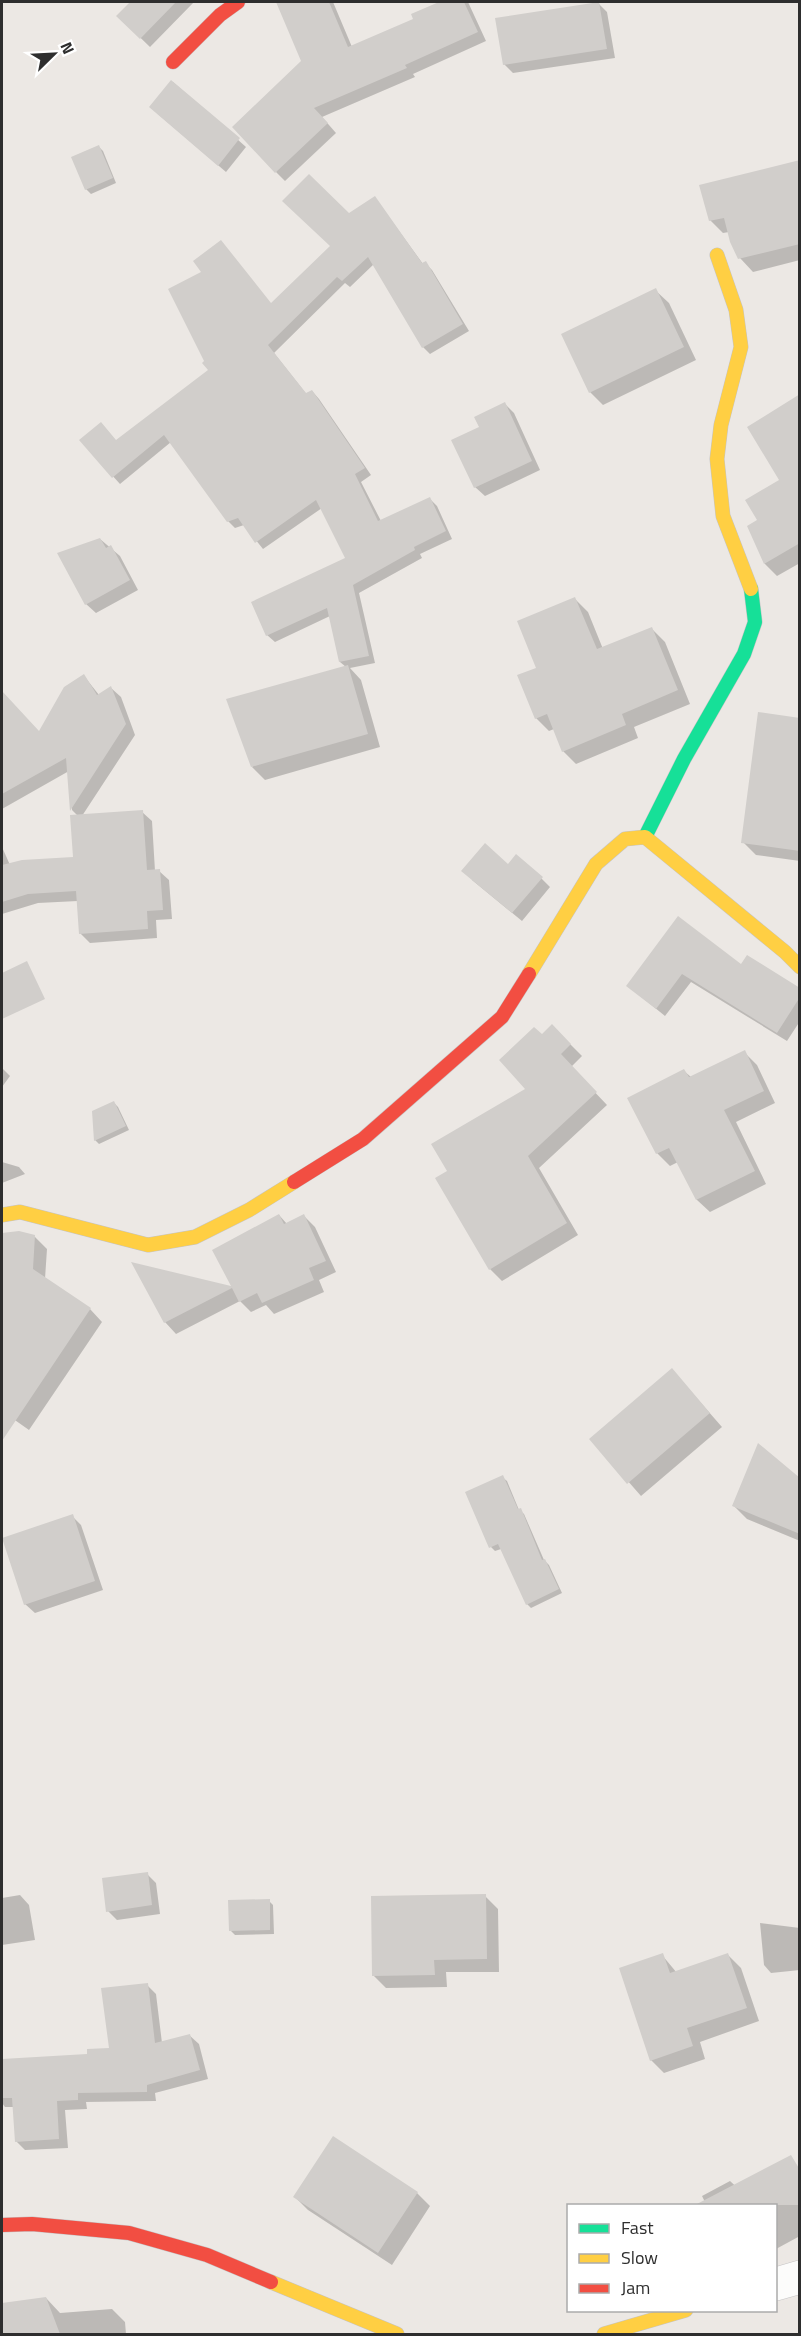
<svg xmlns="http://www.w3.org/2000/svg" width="801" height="2336" viewBox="0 0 801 2336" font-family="'Titillium Web',sans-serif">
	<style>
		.shadow { fill: #0003 }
		.building { fill: #d1cecb }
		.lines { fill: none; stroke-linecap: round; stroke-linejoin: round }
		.street-casing { stroke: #c5c4c5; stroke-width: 34 }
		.fast-casing { stroke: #c5c4c5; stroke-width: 15 }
		.slow-casing { stroke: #c5c4c5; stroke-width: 15 }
		.jam-casing { stroke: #c5c4c5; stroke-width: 15 }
		.street { stroke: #fcfcfb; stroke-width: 33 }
		.fast { stroke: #16e098; stroke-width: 14 }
		.slow { stroke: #ffcf43; stroke-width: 14 }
		.jam { stroke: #f24e42; stroke-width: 14 }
	</style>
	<rect width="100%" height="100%" fill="#ece8e4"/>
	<path class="shadow" d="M133 2H194L150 47 118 16Z
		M278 2H333L352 47 415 20 412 15 442 2H468L486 41 413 74 415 77 322 117 336 133 285 181 276 172 303 62Z
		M598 3 607 12 615 58 513 73 504 64Z
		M173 82 246 147 226 172 158 114Z
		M99 147 103 151 116 183 91 194 86 189Z
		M800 161V260L753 272 740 258 729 232 723 233 710 220Z
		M375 198 423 264 425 263 432 270 469 331 430 354 423 347 374 264 350 287 345 283 274 353 307 395 312 391 319 399 371 475 361 482 381 521 430 499 437 506 452 539 420 554 422 558 359 593 375 663 350 668 361 680 380 747 265 780 252 767 346 667 340 662 330 616 275 642 267 635 347 559 322 508 263 549 244 525 235 528 228 521 171 442 120 484 81 441H116L210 370 271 304 332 247 349 215Z
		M655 290 669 303 696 360 603 405 590 392Z
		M800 397V563L777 576 765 564 749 526 759 520 781 480Z
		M505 404 514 413 540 470 485 496 475 487 481 427Z
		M100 539 120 556 138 590 96 613 86 604Z
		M575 599 588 612 603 649 652 629 665 642 690 704 634 727 638 738 576 764 563 751 554 729 549 731 536 718 538 668Z
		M84 676 99 695 111 688 121 697 135 735 82 816 142 812 152 821 155 871H159L169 880 172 919 156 920 157 938 90 943 80 933 78 901 38 903 2 914V847L10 865 75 858 78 816 72 810 69 771 2 809V693L39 733Z
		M800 720V861L756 855 743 842Z
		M508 866 541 878 550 887 522 921 472 880Z
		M678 918 742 966 800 990V1021L787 1041 691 982 665 1016 628 986Z
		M541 1036 564 1038 582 1056 571 1067 607 1105 539 1168 578 1235 502 1281 490 1269 449 1171 528 1089Z
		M744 1052 757 1065 775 1103 736 1122 766 1184 710 1212 697 1200 678 1162 670 1166 657 1153 684 1071 691 1077Z
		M2 1068 10 1076 2 1087Z
		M114 1103 118 1107 129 1130 99 1144 95 1140Z
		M2 1162 19 1167 25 1174 2 1183Z
		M279 1215 287 1224 304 1216 315 1227 336 1272 319 1280 324 1292 274 1314 266 1305 251 1312 240 1301 176 1334 165 1322 134 1264 233 1288Z
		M25 1234 35 1237 47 1249 45 1279 90 1309 102 1322 29 1430 2 1411V1270Z
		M672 1370 722 1427 641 1496 591 1439Z
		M502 1477 507 1481 519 1510 524 1514 544 1560 549 1565 562 1593 531 1608 527 1604 501 1549 495 1551 491 1547Z
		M800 1480V1541L747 1519 734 1506Z
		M72 1516 81 1525 103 1590 35 1613 25 1604Z
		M147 1874 156 1883 160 1914 117 1920 108 1911Z
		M20 1895 29 1905 35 1940 2 1945V1898Z
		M485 1896 498 1909 499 1972H446L447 1987 386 1988 373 1975Z
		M269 1901 273 1905 274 1934 235 1935 231 1931Z
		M760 1923 800 1928V1970L771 1973 764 1965Z
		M662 1955 677 1973 728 1955 741 1968 759 2021 700 2042 705 2059 664 2073 651 2060Z
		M147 1985 156 1994 162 2043 189 2035 199 2044 208 2079 155 2093 156 2101 86 2102 87 2109 65 2110 68 2148 25 2150 16 2141 14 2107H5L2 2103V2061L88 2056 111 2050Z
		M730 2181 743 2193 747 2206H707L702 2196Z
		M417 2193 430 2206 392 2265 308 2210 295 2197Z
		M800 2194V2236L776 2249V2206H754Z
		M46 2298 60 2313 112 2309 125 2322 126 2334H2V2304Z"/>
	<path class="building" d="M130 2H176L140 39 116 16Z
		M276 2H329L348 47 413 19 411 14 439 2H464L478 32 405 65 407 68 314 108 328 123 275 173 232 127 301 61Z
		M599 2 607 49 503 65 495 18Z
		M171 80 240 138 218 166 149 107Z
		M99 145 113 178 85 190 71 157Z
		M800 160V244L738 259 730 242 724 218 709 221 699 185Z
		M309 174 349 213 375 196 422 263 426 261 463 324 422 348 368 257 342 281 337 277 268 345 306 393 312 390 365 468 355 474 378 521 430 497 446 531 414 547 415 550 353 585 369 656 339 662 327 608 266 636 251 602 345 558 316 500 255 543 238 518 227 522 164 435 112 478 79 440 101 422 116 440 208 370 202 363 204 361 168 289 201 272 193 261 221 240 271 303 330 246 282 201Z
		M656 288 684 347 589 393 561 334Z
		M800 394V543L764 564 747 526 757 520 745 500 779 480 747 427Z
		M505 402 532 461 474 488 451 440 479 427 474 417Z
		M100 538 106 548 111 545 130 580 85 605 57 553Z
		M575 597 597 649 652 627 678 690 622 714 626 725 562 752 547 714 535 719 517 675 536 668 517 621Z
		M348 665 368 734 251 767 226 699Z
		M84 674 97 695 111 686 126 724 70 811 66 758 2 794V691L39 731 64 687Z
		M758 712 800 718V851L741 843Z
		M143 810 147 870 160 869 163 910 147 911 148 929 79 934 76 891 28 894 2 902V865L22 860 73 857 70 815Z
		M485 843 508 864 516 854 543 877 512 913 461 871Z
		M678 916 741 964 747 955 800 988V997L777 1033 682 974 656 1009 626 986Z
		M27 961 45 999 2 1019V973Z
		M552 1024 571 1044 561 1054 597 1092 528 1156 567 1223 489 1270 435 1178 447 1171 431 1144 525 1089 499 1060 534 1027 542 1034Z
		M745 1050 764 1091 724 1110 755 1171 696 1200 669 1148 656 1154 627 1098 684 1069 689 1077Z
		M114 1101 126 1126 94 1141 92 1111Z
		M279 1214 284 1224 304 1214 326 1261 309 1268 314 1280 262 1303 257 1293 239 1302 232 1288 164 1323 131 1262 231 1286 212 1250Z
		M19 1231 35 1235 33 1269 91 1308 2 1441V1233Z
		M672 1368 710 1413 627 1484 589 1439Z
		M758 1443 800 1478V1534L732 1506Z
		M503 1475 518 1509 521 1508 542 1560 545 1559 559 1589 526 1605 498 1544 489 1548 465 1492Z
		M73 1514 95 1581 24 1605 2 1538Z
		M148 1872 152 1905 106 1912 102 1878Z
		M486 1894 487 1959 434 1960 435 1975 372 1976 371 1896Z
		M270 1899V1930L229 1931 228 1900Z
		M663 1953 670 1973 728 1953 747 2008 687 2028 693 2046 650 2061 619 1968Z
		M148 1983 155 2043 190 2034 200 2070 147 2085V2092L78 2093V2100L57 2101 59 2139 15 2142 12 2098H2V2059L87 2054V2049L109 2048 101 1988Z
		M333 2136 418 2192 378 2253 293 2197Z
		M791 2155 800 2170V2205H695Z
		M46 2297 60 2334H2V2303Z"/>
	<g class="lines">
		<defs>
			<path id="street" d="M776 2284 800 2277"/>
			<path id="fast" d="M645 837 684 759 744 654 755 622 751 589"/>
			<path id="slow" d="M717 255 736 310 741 347 721 425 717 459 723 516 751 589
				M529 974 596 864 625 839 645 837 785 952 800 967
				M2 1215 20 1212 148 1245 195 1237 249 1210 294 1182
				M271 2282 397 2334
				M604 2334 686 2310"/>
			<path id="jam" d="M173 62 220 15 238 2
				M294 1182 363 1139 502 1017 529 974
				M2 2225 32 2224 129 2233 207 2255 271 2282"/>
		</defs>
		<use href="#street" class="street-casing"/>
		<use href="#fast" class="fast-casing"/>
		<use href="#slow" class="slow-casing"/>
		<use href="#jam" class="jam-casing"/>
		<use href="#street" class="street"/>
		<use href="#fast" class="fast"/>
		<use href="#slow" class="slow"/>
		<use href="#jam" class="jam"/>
	</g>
	<rect width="801" height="2336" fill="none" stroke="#2e2e2e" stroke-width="6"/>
	<rect x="567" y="2204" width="210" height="108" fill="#ffffff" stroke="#ababab" stroke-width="1.5"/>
	<rect x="579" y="2224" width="30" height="9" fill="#16e098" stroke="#ababab" stroke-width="1.5"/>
	<text x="621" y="2234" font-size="18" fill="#2e2e2e">Fast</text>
	<rect x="579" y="2254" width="30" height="9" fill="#ffcf43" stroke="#ababab" stroke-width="1.5"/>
	<text x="621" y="2264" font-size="18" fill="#2e2e2e">Slow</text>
	<rect x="579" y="2284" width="30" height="9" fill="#f24e42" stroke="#ababab" stroke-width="1.5"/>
	<text x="621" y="2294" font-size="18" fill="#2e2e2e">Jam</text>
	<g transform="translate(54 54) rotate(66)" stroke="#ffffff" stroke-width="4.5" paint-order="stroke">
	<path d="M0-4.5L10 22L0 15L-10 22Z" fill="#2e2e2e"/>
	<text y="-9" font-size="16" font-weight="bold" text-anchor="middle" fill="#2e2e2e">N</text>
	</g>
</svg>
